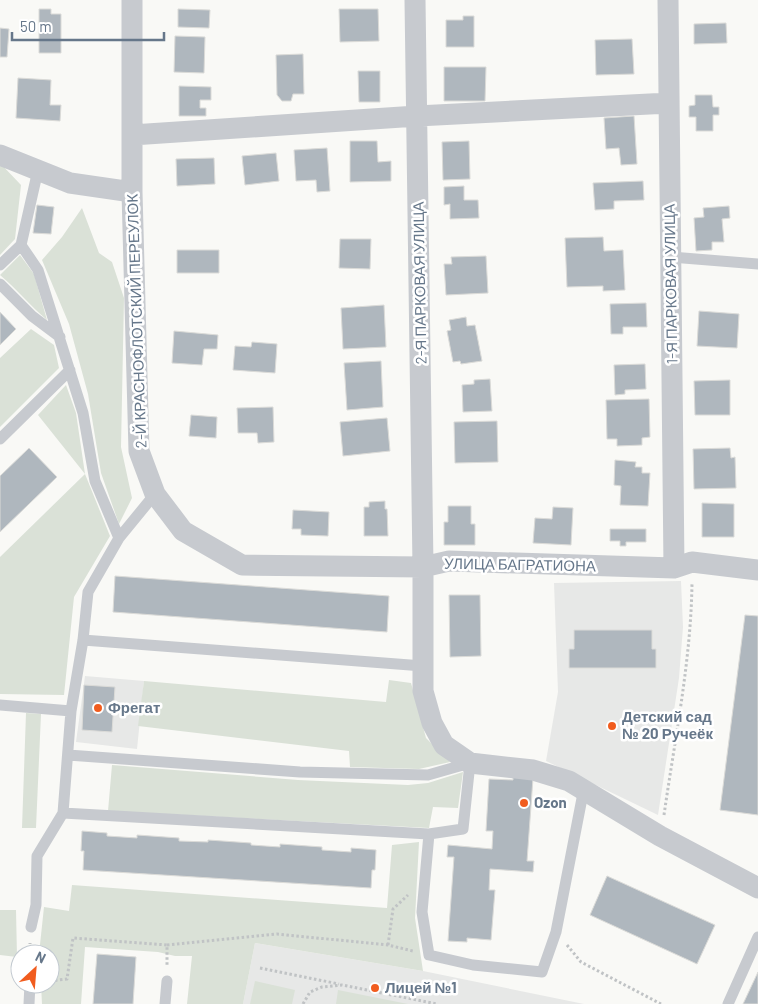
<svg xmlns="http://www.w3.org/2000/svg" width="758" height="1004" viewBox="0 0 758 1004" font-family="Barlow,sans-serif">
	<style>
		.built { fill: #e7e8e7 }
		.green { fill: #dae1d7 }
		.building { fill: #afb7be; stroke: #dbdbd8 }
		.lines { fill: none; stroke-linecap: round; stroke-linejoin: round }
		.path { stroke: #c0c3c5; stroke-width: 3; stroke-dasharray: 2.5 2.5; stroke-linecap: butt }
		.lane { stroke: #c7cacf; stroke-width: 11 }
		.street { stroke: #c7cacf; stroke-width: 21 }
		.poi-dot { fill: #f15c1e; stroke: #fff; stroke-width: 2 }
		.labels { text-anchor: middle; stroke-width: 5; stroke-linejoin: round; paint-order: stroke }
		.street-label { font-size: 15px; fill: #66778a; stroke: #fff }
		.poi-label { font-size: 15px; font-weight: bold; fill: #66778a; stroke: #fff; text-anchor: start }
	</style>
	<rect width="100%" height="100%" fill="#f9f9f6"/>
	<path class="built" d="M681 581 683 627 679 678 658 815 546 761 558 692 554 583Z
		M85 676 144 681 137 749 76 742Z
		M255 943 423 971 584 1004H243Z"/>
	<path class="green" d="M0 163 21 185 15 239 0 255Z
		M82 208 99 253 112 262 124 298 121 447 132 498 119 524 101 473 88 394 69 324 42 260 62 237Z
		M20 255 34 274 47 320C30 306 17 289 0 275Z
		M31 329 54 345 59 368 0 427V358Z
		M66 385 76 413 85 474 110 536 74 597 64 695 0 694V557L85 474 38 415Z
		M389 680 411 683 426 738 450 762 419 769 350 767 349 751 138 726 144 681 386 702Z
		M26 713 41 714 36 828H22Z
		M112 765 298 780 408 785 428 783 463 772 458 808 433 807 429 828 108 811Z
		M419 842 415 918 423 971 255 943 243 1004H187L192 956H175L158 952 85 947 81 1004H42L41 984H50V954H39L44 907 69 911 72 885 387 908 392 845Z
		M0 910H16L17 957 0 955Z
		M255 981 295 990 292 1004H250Z
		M338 990 408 1004H336Z"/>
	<path class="building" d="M39 9H51V14H61V53H39Z
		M178 9 210 10 209 28 178 27Z
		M339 9H378L379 41 340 42Z
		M463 16H474V47H446V20H463Z
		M726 23 727 43 694 44V24Z
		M0 28 9 29 7 57H0Z
		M175 36 205 37 204 73 174 72Z
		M632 39 634 74 596 75 595 40Z
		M303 54 304 94H293L291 101H282L277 95 276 55Z
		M444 67H486L485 101H444Z
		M358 71H380V102H359Z
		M18 78 51 80 50 105H61L60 121 16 118Z
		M179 86 211 87V100H200V108H206V116H179Z
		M695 95H712L713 107H719V115H713V131H696V117H689V106L695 105Z
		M634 116 637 164 621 165 619 148 606 149 604 118Z
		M350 141H377L378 162 391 161V181L350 182Z
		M469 141 470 179 443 180 442 142Z
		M327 148 330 191 317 192 316 180 296 181 294 150Z
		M276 153 279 181 245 185 242 156Z
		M214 158 215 184 177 186 176 159Z
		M643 181 644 200 614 201V209L595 210 593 183Z
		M464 186V200H478L479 218 450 219V204L444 205V187Z
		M37 205 54 207 51 234 33 233Z
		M729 206 730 218 722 219 724 242H712V250L696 251 694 218 704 217 703 208Z
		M603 237 604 251 623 250 625 290 603 291V286L567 287 565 238Z
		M340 239H371L370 269 339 268Z
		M177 250H219V273H177Z
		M486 256 488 293 446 295 444 264H452L451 257Z
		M646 303 647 327H623V334H611L610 304Z
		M384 305 386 347 343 349 341 308Z
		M699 311 739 314 737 348 697 346Z
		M0 312 16 329 0 345Z
		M466 317 467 326 475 325 482 361 461 364 460 361 453 362 447 331 451 330 449 320Z
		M174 331 218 335 217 349H204L202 365 172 363Z
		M252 342 277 344 275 373 233 370 235 346 251 347Z
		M381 361 383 407 347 410 344 363Z
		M645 364 646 389 625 390V394L615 395 614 365Z
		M490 379 492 411 463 412 462 385 474 384V380Z
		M730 380V415H695L694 381Z
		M649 399 650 437 642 438V445L617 446V439H607L606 400Z
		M273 407 274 442 258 443 257 433H238L237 408Z
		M191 415 217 417 216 438 189 436Z
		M387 418 390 451 343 456 340 422Z
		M497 421 498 462 455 463 454 422Z
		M29 448 57 477 0 532V476Z
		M730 448 731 458 735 457 736 488 694 489 693 449Z
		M615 460 636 462 635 467H642V473H650L648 506 620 505 621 486 614 485Z
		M385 501V509H387L388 536H364V507H369V502Z
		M702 503 734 504V537H702Z
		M448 506H471V524H475V545H444V522H448Z
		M553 507 573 508 571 545 533 543 535 518 552 519Z
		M293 510 329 512 328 536 301 535V529H292Z
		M610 529H646V542H626V546H620V541H610Z
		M115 576 389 596 387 632 113 612Z
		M449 595H480L481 656 450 657Z
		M745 615 758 616V815L720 810Z
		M574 630H652V649H656V668H569V649H574Z
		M84 685 115 687 112 732 82 730Z
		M513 776 533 778 527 861H534L533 872 490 869 489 890H495L491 940 467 938V942L448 941 454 857H447L448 845 492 849 493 831H486L489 779 513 780Z
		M82 831 107 833V836L137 838V835L179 838V841L208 842V840L251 843V845L280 847V844L322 847V850L351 852V848L376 850 375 870H372L371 888 83 870 84 851H81Z
		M607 876 715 925 697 964 590 915Z
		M97 954 136 957 133 1004H93Z
		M758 972V1004H743Z"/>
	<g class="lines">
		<path class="path" d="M664 815C675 738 691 660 692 583
			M167 945 277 934 388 945 413 951
			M388 945 393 909 408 895
			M567 945 581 962 661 1004
			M30 954V943
			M260 968 339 984
			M50 981 67 979 73 938 167 945V967
			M303 1004 310 992 322 987 342 985 437 1004"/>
		<path class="lane" d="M38 170 21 245 38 270 83 413 95 481 119 538
			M671 257 758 264
			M0 265 21 245
			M0 284 32 316 60 337
			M0 439 70 370
			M83 640 423 666
			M0 705 71 711
			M63 813 429 834 463 829 470 763 428 775 300 772 68 755
			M429 834 422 912 429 955 473 965 542 972 556 932 584 788
			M31 927 36 905 37 856 63 813 71 711 83 640 88 592 119 538 155 494
			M29 1004 30 984
			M165 1004 167 981
			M728 1004 758 937"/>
		<path class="street" d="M132 0V192L139 451 155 494 183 531 242 565 423 567 449 561 674 568 692 562 758 570
			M415 0 423 567V691L432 723 444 745 470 763 533 770 569 781 660 836 758 888
			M668 0 674 568
			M132 135 417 116 669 103
			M0 155 70 183 132 192"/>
	</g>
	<g class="poi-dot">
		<circle cx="98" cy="708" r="5"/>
		<circle cx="612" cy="726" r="5"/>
		<circle cx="524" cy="803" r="5"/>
		<circle cx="375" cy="988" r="5"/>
	</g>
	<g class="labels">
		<g class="street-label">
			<text transform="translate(420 283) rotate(-91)" y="5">2-Я ПАРКОВАЯ УЛИЦА</text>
			<text transform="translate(671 284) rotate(-91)" y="5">1-Я ПАРКОВАЯ УЛИЦА</text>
			<text transform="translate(137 321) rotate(-92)" y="5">2-Й КРАСНОФЛОТСКИЙ ПЕРЕУЛОК</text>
			<text transform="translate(520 565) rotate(1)" y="5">УЛИЦА БАГРАТИОНА</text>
		</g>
		<g class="poi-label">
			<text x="108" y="713">Фрегат</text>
			<text x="622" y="722">Детский сад<tspan x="622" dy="17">№ 20 Ручеёк</tspan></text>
			<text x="534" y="808">Ozon</text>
			<text x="385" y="993">Лицей №1</text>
		</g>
	</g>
	<g transform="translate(35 969) rotate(26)"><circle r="24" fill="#ffffff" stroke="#c2c9d0"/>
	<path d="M0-4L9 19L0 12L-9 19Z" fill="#f15c1e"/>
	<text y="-8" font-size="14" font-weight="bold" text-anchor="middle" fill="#66778a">N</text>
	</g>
	<path d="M12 32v8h152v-8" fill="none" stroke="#66778a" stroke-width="2.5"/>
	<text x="20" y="32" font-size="15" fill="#66778a" stroke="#ffffff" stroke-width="4" paint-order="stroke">50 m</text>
</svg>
